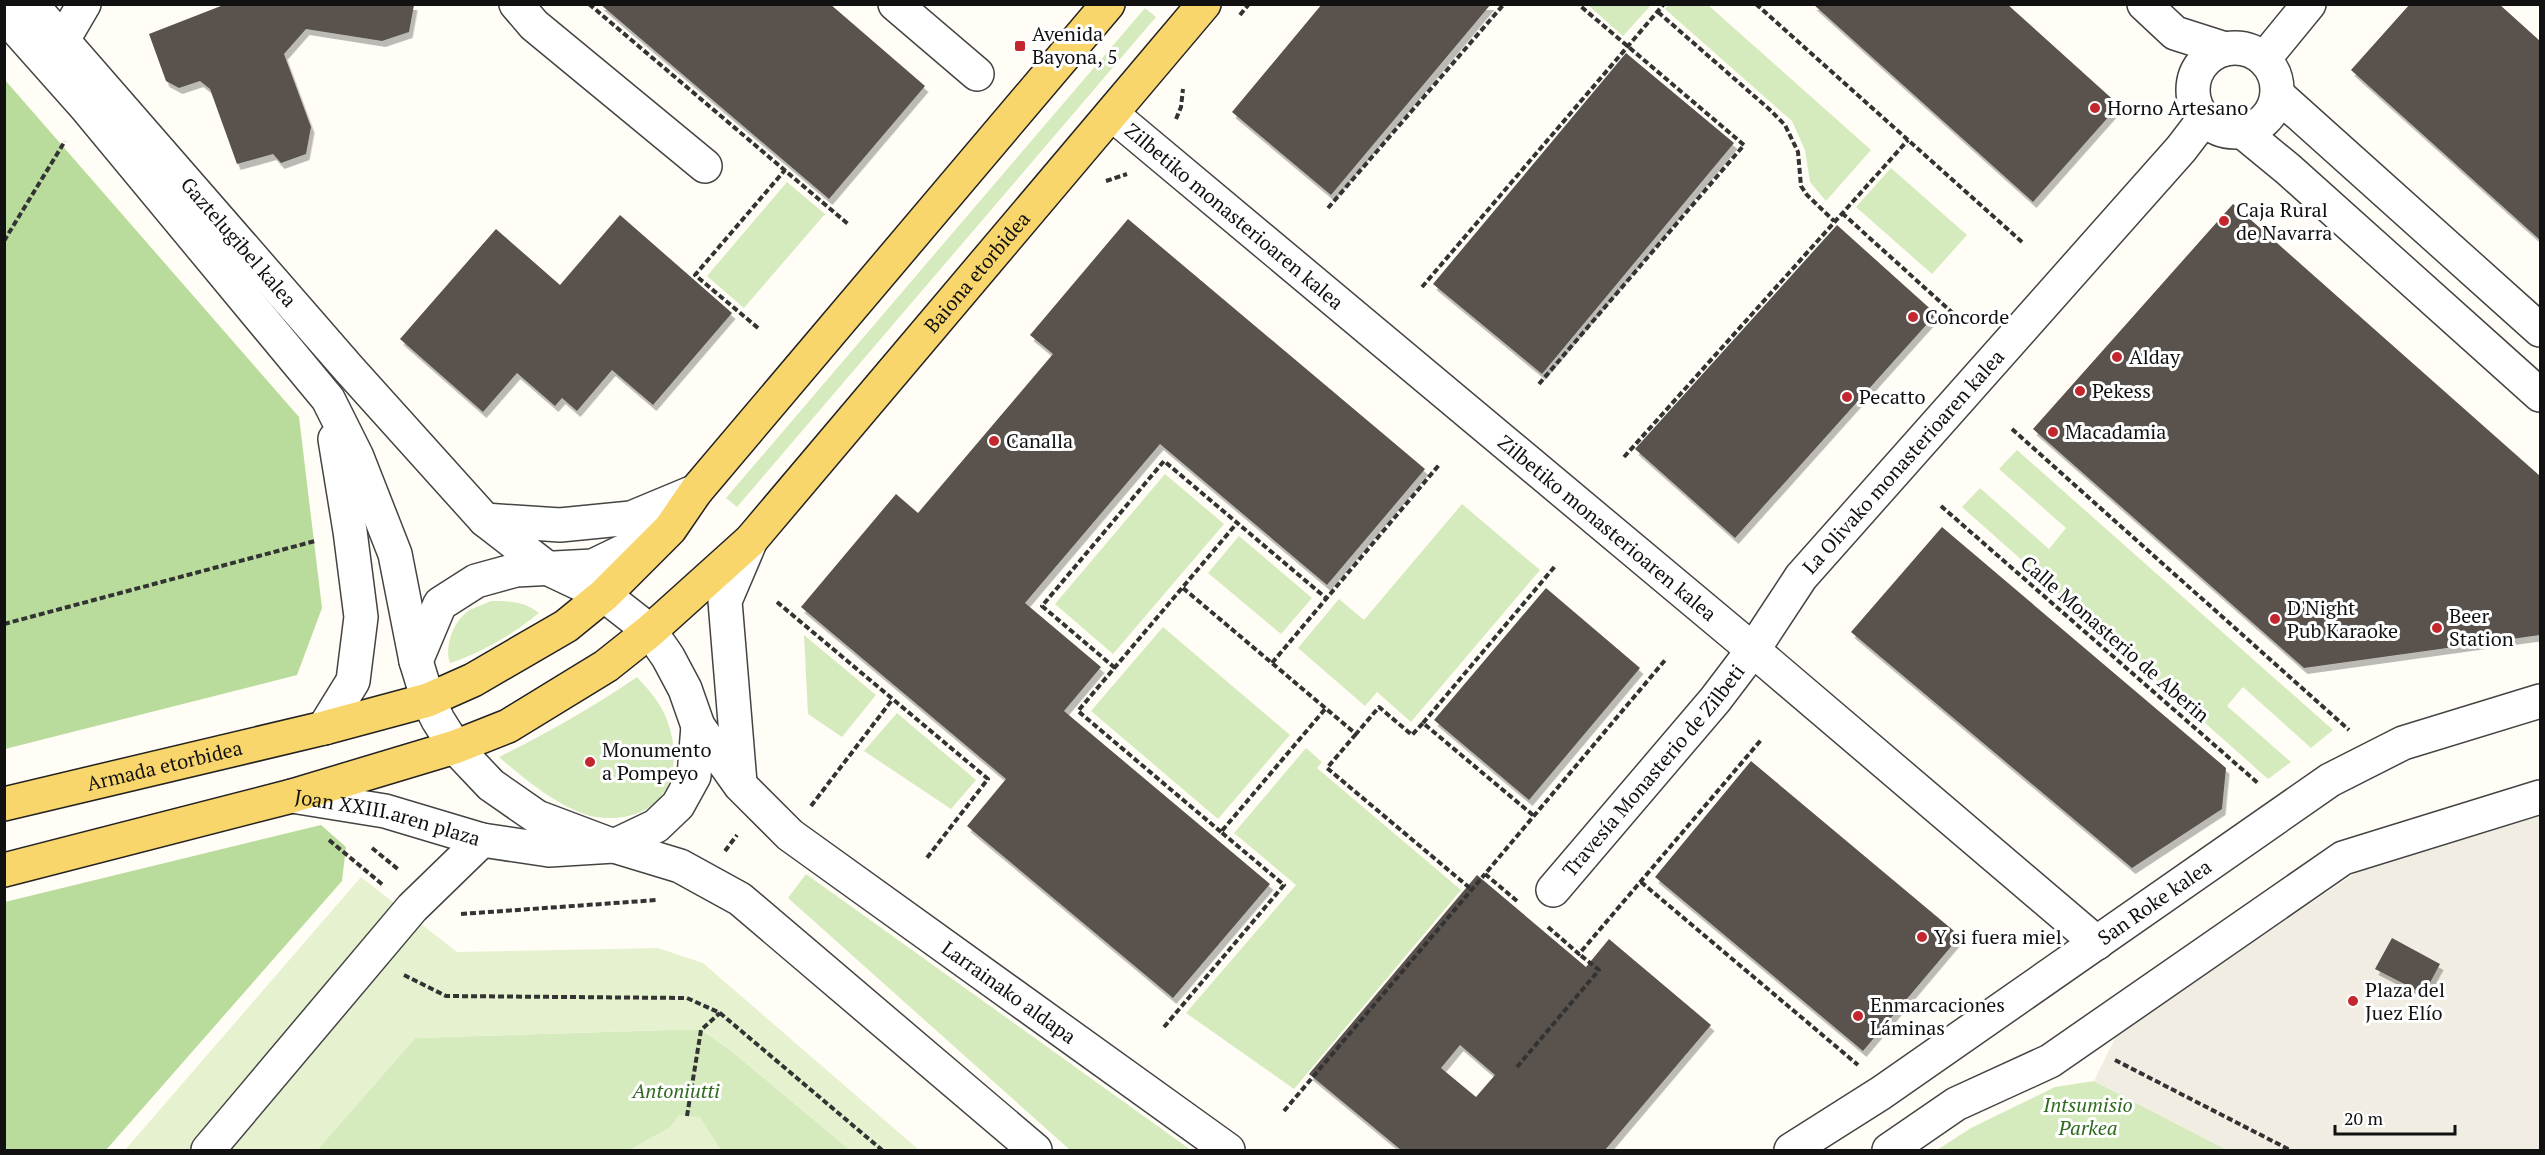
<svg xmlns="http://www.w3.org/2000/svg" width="2545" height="1155" viewBox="0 0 2545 1155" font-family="'PT Serif',serif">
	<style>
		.green { fill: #d5ebbd }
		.forest { fill: #b9dc9c }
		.pitch { fill: #e6f2cf }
		.plaza { fill: #f1ede2 }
		.building { fill: #5a524d; fill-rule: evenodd; filter: url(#shadow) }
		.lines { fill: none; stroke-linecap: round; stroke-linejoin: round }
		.minor-casing { stroke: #444; stroke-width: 36 }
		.major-casing { stroke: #222; stroke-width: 36 }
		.path { stroke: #333; stroke-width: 4; stroke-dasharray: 6 3; stroke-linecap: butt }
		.minor { stroke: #fff; stroke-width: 33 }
		.major { stroke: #f9d66b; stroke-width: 33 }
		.poi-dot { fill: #c4262e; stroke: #fff; stroke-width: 2 }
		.labels { text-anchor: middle; stroke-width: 6; stroke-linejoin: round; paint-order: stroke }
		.poi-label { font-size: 20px; fill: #111; stroke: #fff; text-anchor: start }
		.street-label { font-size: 20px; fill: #111; stroke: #fff }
		.park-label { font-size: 20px; font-style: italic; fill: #2f6b1f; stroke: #fff }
	</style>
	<defs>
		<filter id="shadow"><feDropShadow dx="3.5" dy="6" stdDeviation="0" flood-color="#0004"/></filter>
	</defs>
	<rect width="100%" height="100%" fill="#fffdf5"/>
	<path class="green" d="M1669 4 1708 5 1871 150 1826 201 1810 182 1805 150 1792 121 1665 9Z
		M1588 5H1651L1623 36Z
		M1145 8 1156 17 737 507 726 498Z
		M1891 168 1967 235 1932 274 1856 207Z
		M787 182 825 214 744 308 707 276Z
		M2017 450 2333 730 2311 748 2243 687 2227 706 2291 762 2268 779 1962 507 1980 488 2049 549 2066 528 1999 469Z
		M1165 474 1224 524 1113 654 1055 604Z
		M1462 504 1540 570 1411 722 1377 692 1365 706 1298 648 1339 599 1364 620Z
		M1239 536 1312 598 1281 634 1208 573Z
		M491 601C509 601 524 601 539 613 513 634 481 653 450 663 444 647 453 622 468 611 475 607 484 604 491 601Z
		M1163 627 1290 735 1218 819 1091 711Z
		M804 635 876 695 842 737 808 714Z
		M637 677C647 688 658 700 664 713 690 771 664 826 596 817 564 812 523 778 499 757 548 733 593 707 637 677Z
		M897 713 976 780 951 809 864 751Z
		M1306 748 1322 762 1317 768 1461 890 1294 1089 1186 1013 1296 885 1234 833Z
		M806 874 1191 1150H1070L788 898Z
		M669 1030H701L729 1049 850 1150H317L415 1038Z
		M2094 1081 2227 1150H1937L1971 1128 2055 1087Z"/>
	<path class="forest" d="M5 80 299 417 322 608 297 675 5 749Z
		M321 825 346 847 342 881 106 1150H5V902Z"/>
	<path class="pitch" d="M361 877 457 952 658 948 703 963 919 1150H850L729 1049 701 1030H669L415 1038 317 1150H125Z
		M679 1115 700 1117 721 1150H629L670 1127Z"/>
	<path class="plaza" d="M2540 815V1150H2227L2094 1081 2117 1034 2357 872Z"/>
	<path class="building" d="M226 4H413L414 5 409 32 382 41 306 29 284 54 311 127 306 154 281 163 273 154 237 164 210 89 200 81 179 88 166 81 149 34Z
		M600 4H830L925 86 829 199Z
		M1322 4H1491L1331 195 1232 112Z
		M1813 4H2007L2119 105 2033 202Z
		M2410 4H2499L2540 41V240L2351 70Z
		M1626 53 1734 143 1542 374 1433 284Z
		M2233 204 2540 476V635L2304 668 2033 429Z
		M620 215 732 313 653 405 612 370 577 411 562 398 555 406 517 373 483 412 400 339 496 229 560 285Z
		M1128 219 1425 469 1327 585 1160 444 1025 603 1101 667 1064 711 1270 884 1173 998 967 826 1006 779 801 607 896 494 918 513 1053 354 1030 335Z
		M1837 225 1936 314 1735 538 1635 449Z
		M1942 527 2226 768 2222 809 2132 868 1851 632Z
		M1546 588 1640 668 1529 800 1434 720Z
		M1751 761 1960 936 1863 1051 1655 877Z
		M1477 875 1586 967 1609 939 1711 1025 1605 1150H1401L1309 1074ZM1460 1045 1495 1075 1476 1097 1441 1068Z
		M2392 938 2440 964 2424 994 2375 969Z"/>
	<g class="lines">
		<defs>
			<g id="minor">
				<path id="s1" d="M31 4 349 369 485 520 547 568 604 595 650 631 668 657 685 689 698 726 740 785 790 835 1228 1150"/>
				<path d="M516 4 534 25 705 166"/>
				<path d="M895 4 977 74"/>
				<path d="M2144 4 2175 33 2225 49"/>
				<path d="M4 15 85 106 328 399 357 457 395 554 416 661 428 700 438 720 455 747 491 785 537 817 614 846 680 866 740 899 1035 1150"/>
				<circle cx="2235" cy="90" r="42"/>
				<path d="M49 54 63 40 84 4"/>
				<path d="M2264 59 2309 4"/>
				<path d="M2278 95 2540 330"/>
				<path id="s2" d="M1113 115 1753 650 2097 943"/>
				<path d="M2243 132 2288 169 2540 395"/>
				<path d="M485 520 560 525 631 518 696 491"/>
				<path d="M416 661 440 604 476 581 516 570 593 566 666 531"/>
				<path d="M324 728 353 681 361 617 350 531 335 439"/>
				<path d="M740 783 725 601 751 540"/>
				<path id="s3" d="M292 796 385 811 482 840 549 850 614 846 656 826 678 805 694 776 698 726"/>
				<path id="s4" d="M1553 890 1715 700 1753 650 1801 577 2181 149 2204 119"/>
				<path d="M208 1150 412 908 482 840"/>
				<path id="s5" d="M1791 1150 1881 1093 2330 780 2403 743 2540 701"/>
				<path d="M1889 1150 1956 1104 2050 1061 2343 858 2540 797"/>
			</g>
			<g id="major">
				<path id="s6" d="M4 804 324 728 428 700 473 680 566 626 604 595 670 529 696 491 1108 4"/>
				<path id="s7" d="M4 870 292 796 455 747 508 726 606 666 650 631 751 540 1204 4"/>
			</g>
		</defs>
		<use href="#minor" class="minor-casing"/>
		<use href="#major" class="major-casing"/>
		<path class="path" d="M589 4 848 224
			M1756 4 2023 243
			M1658 12 1769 109 1785 125 1798 152 1801 186 1807 195 1834 221
			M1240 15 1249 4
			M1176 119 1181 107 1183 89
			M1106 181 1127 174
			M1328 208 1504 4
			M1842 213 1957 317
			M4 241 65 141
			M1422 287 1664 4
			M758 328 695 275 785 170
			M1539 384 1744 145 1578 4
			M2012 429 2349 730
			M1624 457 1908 140
			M1941 506 2259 784
			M1183 588 1356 734 1379 707 1412 735 1423 723 1534 816
			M777 602 988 779 926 859
			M4 624 315 541
			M1272 663 1439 465
			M1115 668 1042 606 1164 461 1326 598
			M1423 723 1556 565
			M1356 734 1327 768 1471 889
			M811 806 892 700
			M1221 832 1078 711 1237 523
			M329 840 383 885
			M372 848 399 870
			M725 851 737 835
			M1641 882 1858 1065
			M1517 901 1485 874 1666 659
			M461 914 657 900
			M1548 927 1579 954 1761 740
			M404 975 446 996 687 998 720 1013 882 1150
			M1164 1027 1284 885 1221 832 1326 708
			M2115 1060 2290 1150
			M1517 1067 1599 970 1579 954
			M1284 1111 1485 874
			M687 1116 701 1030 720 1013"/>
		<use href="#minor" class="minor"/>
		<use href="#major" class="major"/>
	</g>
	<g class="poi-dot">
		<rect x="1014" y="40" width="12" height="12" rx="3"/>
		<circle cx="2095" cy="108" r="6"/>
		<circle cx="2224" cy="221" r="6"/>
		<circle cx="1913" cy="317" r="6"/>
		<circle cx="2117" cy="357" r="6"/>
		<circle cx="2080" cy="391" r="6"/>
		<circle cx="1847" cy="397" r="6"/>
		<circle cx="2053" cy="432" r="6"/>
		<circle cx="994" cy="441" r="6"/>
		<circle cx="2275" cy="619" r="6"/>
		<circle cx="2437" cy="628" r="6"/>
		<circle cx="590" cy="762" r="6"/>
		<circle cx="1922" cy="937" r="6"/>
		<circle cx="2353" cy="1001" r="6"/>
		<circle cx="1858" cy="1016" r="6"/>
	</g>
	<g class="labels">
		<g class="poi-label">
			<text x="1032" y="41">Avenida<tspan x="1032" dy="23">Bayona, 5</tspan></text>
			<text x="2107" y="115">Horno Artesano</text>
			<text x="2236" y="217">Caja Rural<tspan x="2236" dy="23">de Navarra</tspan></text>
			<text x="1925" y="324">Concorde</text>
			<text x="2129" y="364">Alday</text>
			<text x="2092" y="398">Pekess</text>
			<text x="1859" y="404">Pecatto</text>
			<text x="2065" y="439">Macadamia</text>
			<text x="1006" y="448">Canalla</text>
			<text x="2287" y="615">D'Night<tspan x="2287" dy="23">Pub Karaoke</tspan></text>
			<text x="2449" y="623">Beer<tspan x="2449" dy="23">Station</tspan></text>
			<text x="602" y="757">Monumento<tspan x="602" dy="23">a Pompeyo</tspan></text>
			<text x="1934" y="944">Y si fuera miel</text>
			<text x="2365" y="997">Plaza del<tspan x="2365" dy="23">Juez Elío</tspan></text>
			<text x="1870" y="1012">Enmarcaciones<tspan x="1870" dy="23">Láminas</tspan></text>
		</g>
		<g class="street-label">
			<text dy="7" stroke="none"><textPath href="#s2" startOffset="158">Zilbetiko monasterioaren kalea</textPath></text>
			<text dy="7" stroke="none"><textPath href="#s1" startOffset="316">Gaztelugibel kalea</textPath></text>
			<text dy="7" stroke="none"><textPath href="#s7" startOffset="1182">Baiona etorbidea</textPath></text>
			<text dy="7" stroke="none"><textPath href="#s4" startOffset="554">La Olivako monasterioaren kalea</textPath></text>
			<text dy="7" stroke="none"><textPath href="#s2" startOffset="644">Zilbetiko monasterioaren kalea</textPath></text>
			<text transform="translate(2115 639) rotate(41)" y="7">Calle Monasterio de Aberin</text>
			<text dy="7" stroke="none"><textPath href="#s6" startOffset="165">Armada etorbidea</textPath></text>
			<text dy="7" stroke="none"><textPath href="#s4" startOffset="156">Travesía Monasterio de Zilbeti</textPath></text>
			<text dy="7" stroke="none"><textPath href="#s3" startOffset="98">Joan XXIII.aren plaza</textPath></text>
			<text dy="7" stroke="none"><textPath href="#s5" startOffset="440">San Roke kalea</textPath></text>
			<text dy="7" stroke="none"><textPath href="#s1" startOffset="1407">Larrainako aldapa</textPath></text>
		</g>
		<g class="park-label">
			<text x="676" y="1098">Antoniutti</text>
			<text x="2088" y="1112">Intsumisio<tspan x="2088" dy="23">Parkea</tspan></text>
		</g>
	</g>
	<rect width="2545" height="1155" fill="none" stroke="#111111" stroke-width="12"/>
	<path d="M2335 1125v9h120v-9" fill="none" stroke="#111111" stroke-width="3"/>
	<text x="2344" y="1125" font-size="18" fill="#111111" stroke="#ffffff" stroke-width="4.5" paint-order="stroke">20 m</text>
</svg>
